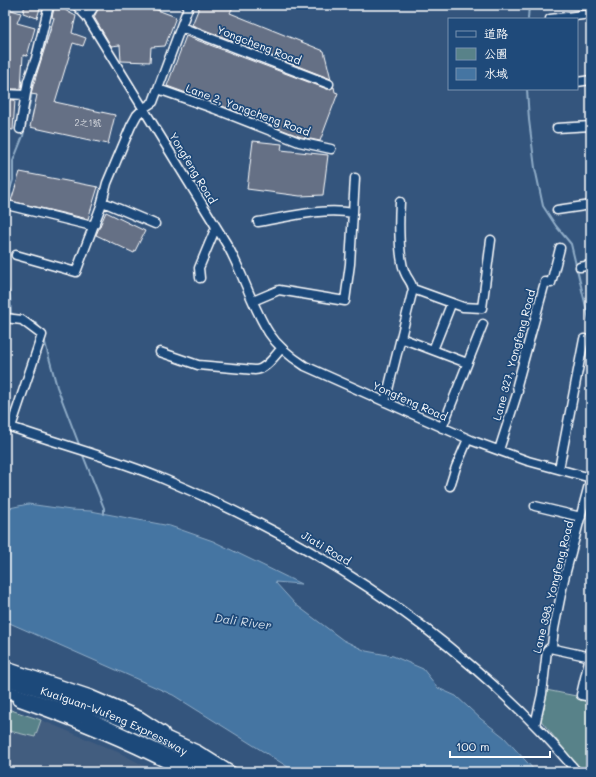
<svg xmlns="http://www.w3.org/2000/svg" width="596" height="777" viewBox="0 0 596 777" font-family="Mali,'LXGW WenKai TC',sans-serif">
	<style>
		.built { fill: #435d7f }
		.green { fill: #588289; stroke: #acc0c4 }
		.water { fill: #4575a2; stroke: #8facc7 }
		.lines { fill: none; stroke-linecap: round; stroke-linejoin: round }
		.stream { stroke: #8facc7; stroke-width: 2 }
		.building { fill: #657085; stroke: #fff }
		.minor-casing { stroke: #fff; stroke-width: 11 }
		.highway-casing { stroke: #fff; stroke-width: 15 }
		.minor { stroke: #1f4a7a; stroke-width: 8 }
		.highway { stroke: #1f4a7a; stroke-width: 12 }
		.labels { text-anchor: middle; stroke-width: 3.5; stroke-linejoin: round; paint-order: stroke }
		.number-label { font-size: 9px; fill: #d8dbe0 }
		.street-label { font-size: 11px; fill: #fff; stroke: #1f4a7a }
		.water-label { font-size: 12px; font-style: italic; fill: #d0dce8; stroke: #1f4a7a }
	</style>
	<rect width="100%" height="100%" fill="#34557d"/>
	<filter id="ink" filterUnits="userSpaceOnUse"><feTurbulence type="fractalNoise" baseFrequency=".025" numOctaves="2"/><feDisplacementMap in="SourceGraphic" scale="8" xChannelSelector="R" yChannelSelector="G"/><feConvolveMatrix kernelMatrix="1 2 1 2 8 2 1 2 1" color-interpolation-filters="sRGB"/></filter>
	<g filter="url(#ink)">
		<path class="built" d="M41 720 120 753 156 772H18L5 767V730L35 737Z"/>
		<path class="green" d="M546 690 591 699V772H582L539 718Z
			M5 708 41 720 35 737 5 730Z"/>
		<path class="water" d="M28 504 71 510 91 511 170 526 213 541 301 584 275 582 295 604 343 640 366 651 393 656 423 669 438 688 456 696 481 719 504 737 536 772H296L173 695 5 621V509Z"/>
		<g class="lines">
			<path class="stream" d="M58 11 60 5
				M528 19 529 5
				M37 72 51 27
				M527 89 529 120 535 168 543 206 556 226 571 244 591 328
				M5 206 13 180V161L23 136 32 92
				M5 273 6 284 10 295 11 315
				M5 309 14 315
				M24 318C31 319 39 324 41 331
				M44 339 57 387 80 447
				M82 453 104 508V514"/>
		</g>
		<path class="building" d="M25 5H41L37 18 23 13Z
			M100 5H144L176 17 165 46 151 47 150 62 121 61 120 45 111 46 94 17Z
			M200 5H234L230 13 324 51 331 79 192 25Z
			M5 8 21 13 17 23 35 28 27 56 23 55 21 89H5Z
			M54 9H64L68 12 76 16 72 33 86 38 83 46 73 43 55 102 115 115 108 144 30 127 37 95 31 94 33 86 54 18 52 17Z
			M186 36 327 89H330L334 87 335 92 338 93 320 141 301 137 217 104 167 86Z
			M5 100H15L13 130 5 129Z
			M253 141 282 144 281 150 328 155 323 195 300 196 247 189Z
			M20 172 98 187 88 219 11 201Z
			M106 212 145 231 134 253 96 235Z"/>
		<g class="lines">
			<defs>
				<path id="minor" d="M76 5 87 17 226 243C243 272 251 305 269 333 278 347 291 357 305 366L473 441 528 461 591 478
					M87 17 95 5
					M550 19 591 14
					M181 27 329 84
					M577 82 591 80
					M158 89 215 109 299 142 331 149
					M5 94 25 95
					M557 128 591 126
					M20 129 28 81 36 58 49 5
					M103 202 155 224
					M11 206 88 225 95 224
					M557 210 591 205
					M258 222C287 217 325 207 353 213
					M16 255 76 272 101 206 107 183 131 126 137 115 144 108 153 102 189 5
					M580 267 591 265
					M200 278 199 268 216 227
					M413 289 463 307 482 308 491 240
					M253 301 279 290 345 301 350 264 355 178
					M5 318 22 320 42 335 11 427
					M401 338 467 363
					M433 350 450 307
					M160 352 198 365 255 370C266 370 275 355 282 348
					M385 402 413 289C411 281 409 281 406 275 398 261 399 218 400 202
					M5 425C58 444 114 458 166 480 278 527 382 588 474 668 511 700 546 734 577 772
					M442 428 483 324
					M499 450 518 391 517 385 545 282 551 283 560 248
					M559 469 584 339
					M450 486 456 467 468 439
					M535 506 581 517
					M550 648 591 657
					M591 652 581 695 591 697
					M17 701C73 721 129 743 182 772
					M535 725 542 694 547 650 552 646 554 629 564 579 591 477
					M165 735 198 750 233 772"/>
				<g id="highway">
					<path d="M5 668 89 696 140 718 163 733"/>
					<path id="s1" d="M5 679C44 691 83 703 120 719 154 733 189 753 219 772"/>
					<path d="M5 691 83 716 190 766 199 772"/>
				</g>
			</defs>
			<use href="#minor" class="minor-casing"/>
			<use href="#highway" class="highway-casing"/>
			<use href="#minor" class="minor"/>
			<use href="#highway" class="highway"/>
		</g>
	</g>
	<g class="labels">
		<g class="number-label">
			<text x="88" y="126">2之1號</text>
		</g>
		<g class="street-label">
			<text transform="translate(259 45) rotate(21)" y="4">Yongcheng Road</text>
			<text transform="translate(248 110) rotate(20)" y="4">Lane 2, Yongcheng Road</text>
			<text transform="translate(193 168) rotate(59)" y="4">Yongfeng Road</text>
			<text transform="translate(514 355) rotate(-75)" y="4">Lane 327, Yongfeng Road</text>
			<text transform="translate(410 401) rotate(24)" y="4">Yongfeng Road</text>
			<text transform="translate(326 548) rotate(31)" y="4">Jiati Road</text>
			<text transform="translate(553 587) rotate(-76)" y="4">Lane 398, Yongfeng Road</text>
			<text dy="4" stroke="none"><textPath href="#s1" startOffset="117">Kuaiguan-Wufeng Expressway</textPath></text>
		</g>
		<g class="water-label">
			<text transform="translate(243 622) rotate(8)" y="4">Dali River</text>
		</g>
	</g>
	<rect width="596" height="777" fill="none" stroke="#1f4a7a" stroke-width="20"/>
	<rect x="10" y="10" width="576" height="757" fill="none" stroke="#fff" stroke-width="1.5" filter="url(#ink)"/>
	<rect x="448" y="18" width="130" height="72" fill="#1f4a7a" stroke="#7992af"/>
	<rect x="456" y="31" width="20" height="6" fill="#1f4a7a" stroke="#7992af"/>
	<text x="484" y="38" font-size="12" fill="#ffffff">道路</text>
	<rect x="456" y="48" width="20" height="12" fill="#588289" stroke="#7992af"/>
	<text x="484" y="58" font-size="12" fill="#ffffff">公園</text>
	<rect x="456" y="68" width="20" height="12" fill="#4575a2" stroke="#7992af"/>
	<text x="484" y="78" font-size="12" fill="#ffffff">水域</text>
	<path d="M450 751v6h100v-6" fill="none" stroke="#ffffff" stroke-width="2"/>
	<text x="456" y="751" font-size="12" fill="#ffffff" stroke="#1f4a7a" stroke-width="3" paint-order="stroke">100 m</text>
</svg>
